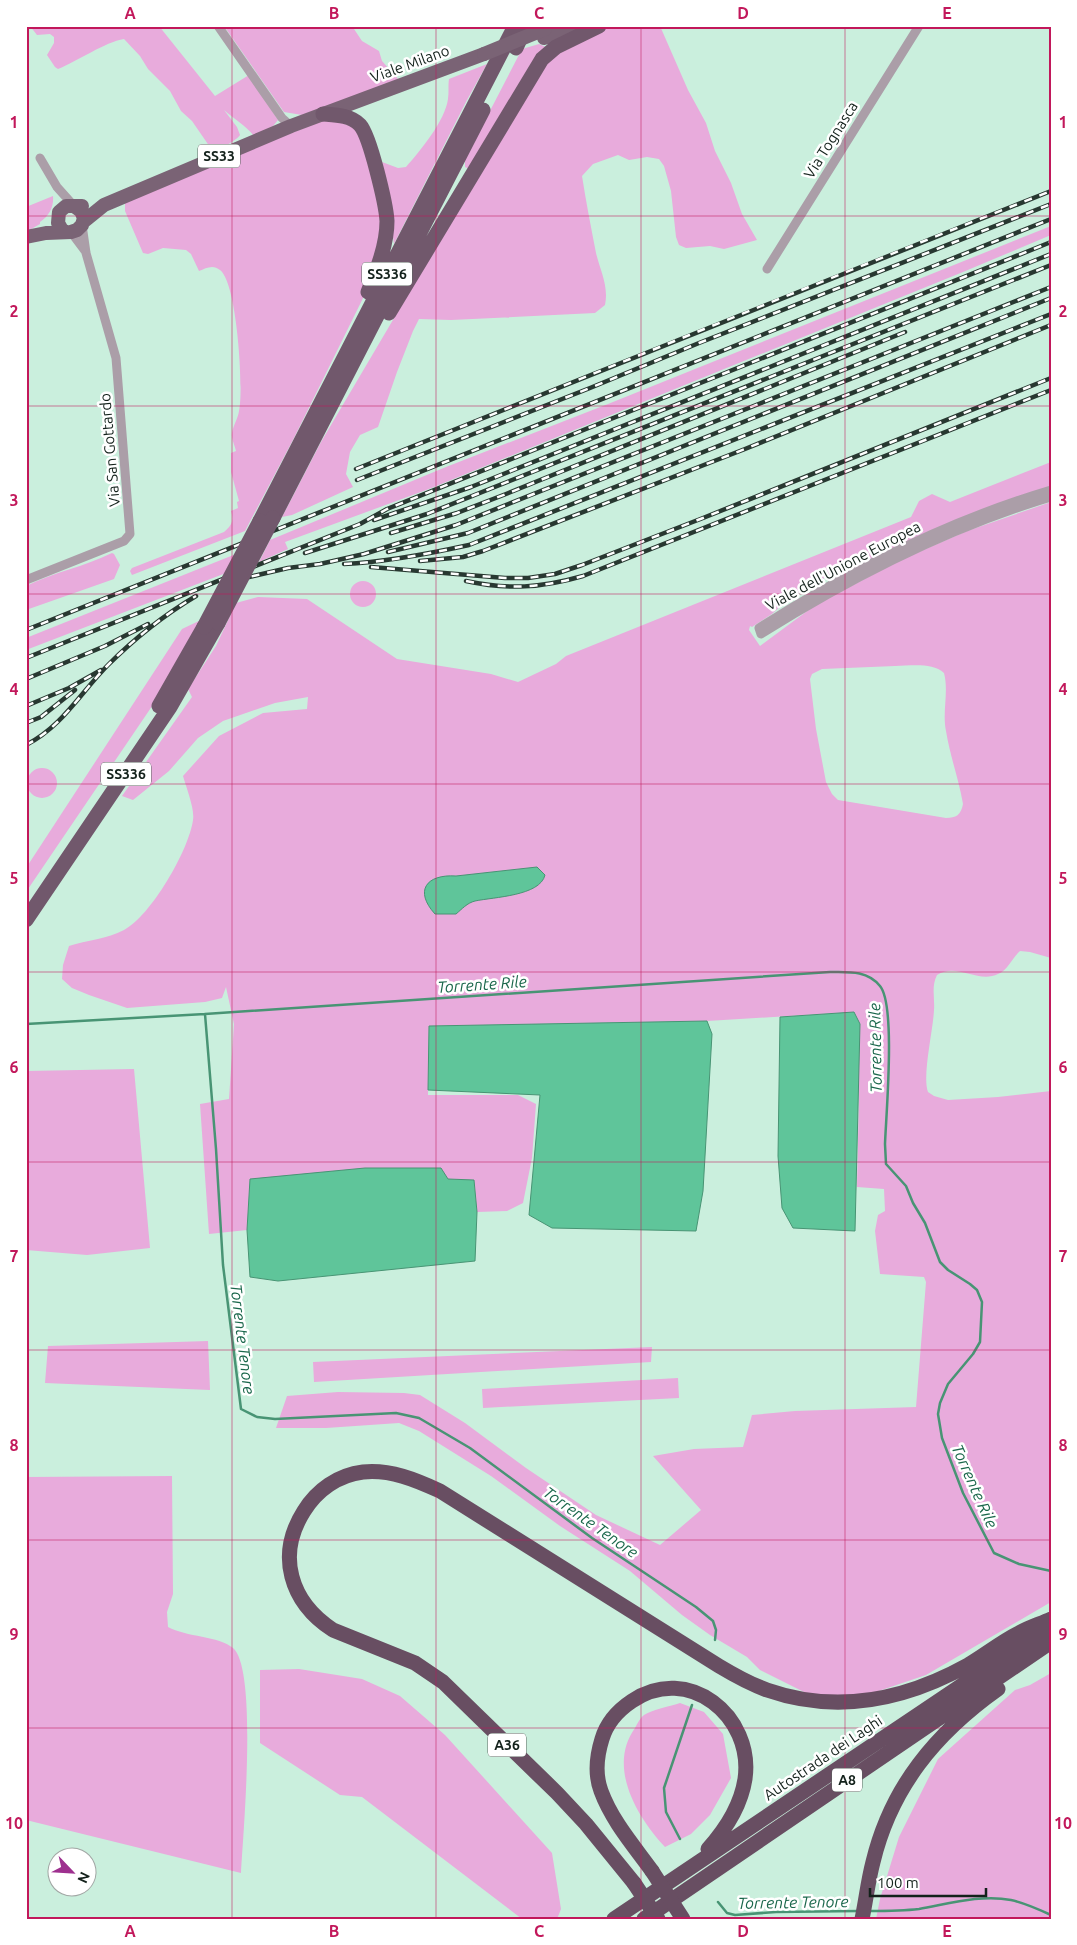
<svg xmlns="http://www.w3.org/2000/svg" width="1077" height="1945" viewBox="0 0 1077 1945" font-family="Ubuntu,sans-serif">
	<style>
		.green { fill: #e8abdc; fill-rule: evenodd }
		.water { fill: #5fc59a; stroke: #489474 }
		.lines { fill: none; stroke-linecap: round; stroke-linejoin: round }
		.stream { stroke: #489474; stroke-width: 2.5 }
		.minor { stroke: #ab9ea8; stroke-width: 9 }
		.primary { stroke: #7a6375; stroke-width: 14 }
		.trunk { stroke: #71586c; stroke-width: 15 }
		.motorway { stroke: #684e62; stroke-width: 15 }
		.rail-casing { stroke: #283831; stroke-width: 4.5 }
		.rail { stroke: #fff; stroke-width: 2.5; stroke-dasharray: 8; stroke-linecap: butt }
		.primary-bridge { stroke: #7a6375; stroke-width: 14 }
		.trunk-bridge { stroke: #71586c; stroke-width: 15 }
		.motorway-bridge { stroke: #684e62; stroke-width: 15 }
		.grid { fill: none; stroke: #c2185b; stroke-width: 1; stroke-opacity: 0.55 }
		.labels { text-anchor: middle; stroke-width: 5; stroke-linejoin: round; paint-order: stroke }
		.shield { fill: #fff; stroke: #5a645f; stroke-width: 1 }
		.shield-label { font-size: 14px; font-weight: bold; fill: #13211b }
		.street-label { font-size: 15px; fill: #13211b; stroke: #fff }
		.water-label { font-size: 16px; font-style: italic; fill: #1a674b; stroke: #fff }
		.neatline { fill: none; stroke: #c2185b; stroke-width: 2 }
		.grid-label { font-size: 16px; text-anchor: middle; font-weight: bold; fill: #c2185b }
	</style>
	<rect width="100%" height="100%" fill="#caefdd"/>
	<path class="green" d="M30 26H159L215 96 249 75 278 120 273 126 254 136C245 125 234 119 224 110L237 127 240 135C237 140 219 151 212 150L192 121 181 111 170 91 148 69 140 56 124 39C105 42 78 61 58 69L55 67 47 55 54 43V37L50 34 37 35Z
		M224 26H352L362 41 379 51 382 61 399 80 302 115 284 112Z
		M619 26H660L688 90 706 123 715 151 731 183 742 214 757 240 724 249 710 246 686 248 679 245 676 237 671 191 664 166 659 159 647 157 629 160 618 155 593 164 582 176C586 202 591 227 596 253 600 270 609 286 605 305L595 313 451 320 419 319 413 331 397 372 378 427 360 435 350 452 346 474 353 487 292 515 282 517 321 442 545 62 593 32Z
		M539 44 546 47 469 169 465 167V159L522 49Z
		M487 64 467 100 394 244 382 162 398 168 406 167C420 151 445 121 448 99 449 92 448 85 449 79Z
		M330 118 360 130 384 219 367 290 294 438 245 531 132 575 130 571 132 568 224 532C232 525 234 521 231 511L238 508 237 502 239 501 231 472V453L236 451C235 446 231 438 232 433 233 426 238 418 239 411 244 389 237 282 220 270 213 264 206 268 199 271L191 254 186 250 163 248 148 254 143 253 125 211V203L265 143Z
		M53 196C54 207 49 216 40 222V224L26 232V207Z
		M1051 226V235L963 272 429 489 285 542 288 549 259 562 270 540 446 467 608 404Z
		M1051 462V486C982 507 917 537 851 568H842L789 598 772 614 752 627 750 626 749 630 760 646 814 606 898 561 967 531 1051 502V958L1030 952 1020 951C1012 958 1008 970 998 974 978 984 957 962 937 975 931 987 935 998 934 1010 933 1031 922 1076 928 1092L934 1096 948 1100 998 1097 1051 1091V1602L926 1675 864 1696 810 1695 760 1670 747 1657 710 1635 682 1615 630 1571 560 1526 491 1476 419 1431 399 1423 326 1428H276L287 1396 338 1392 404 1393 420 1395 465 1423 526 1468 596 1515 660 1545 701 1510 653 1456 694 1449 743 1447 752 1415 795 1411 916 1407 926 1282 924 1277 880 1274 875 1231 878 1215 885 1211 884 1189 857 1187 859 1094 854 1012 707 1021 429 1026 428 1095H518L536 1104 532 1158 523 1203 507 1211 477 1212 474 1180 250 1179 247 1230 209 1234 200 1104 229 1099 234 1024 226 987 222 998 205 1002 127 1008 89 995 72 988 62 979 63 965 69 946C87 940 107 939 124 930 151 916 189 850 193 820 195 809 186 787 183 776L219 736 263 713 307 709 308 697 275 703 223 721 198 738 169 771 133 800 122 796 192 697 188 689 216 646 236 603 258 597 307 599 397 659 491 674 518 682 556 664 566 656 911 517 919 501 932 494 950 502ZM895 666C910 666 932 662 944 673 949 692 942 712 946 731 950 756 959 780 963 804 961 815 956 818 946 818L838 800 832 794 826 782 816 729 810 679 812 674 822 669Z
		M112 553 114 554 120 565 114 579 26 610V586C54 572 84 567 112 553Z
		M236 554 226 573 26 650V638Z
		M350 594a13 13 0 1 1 26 0a13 13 0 1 1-26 0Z
		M203 619 163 690 26 892V868L182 629Z
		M27 783a15 15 0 1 1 30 0a15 15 0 1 1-30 0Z
		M134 1069 150 1248 87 1255 26 1250V1071Z
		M208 1341 210 1390 45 1383 48 1346Z
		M652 1347 651 1362 314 1382 313 1362Z
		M678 1378 679 1398 483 1408 482 1389Z
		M172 1476 173 1594 167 1612 168 1627C186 1637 219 1636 233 1648 258 1669 243 1835 241 1873L26 1820V1477Z
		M299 1669 362 1679 400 1696 445 1735 552 1853 561 1909 557 1919H522L362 1797 340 1795 260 1743V1670Z
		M1051 1673V1919H876L880 1899 899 1837 938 1759 1015 1690 1030 1685Z
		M680 1703 704 1712 723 1734 731 1778 710 1815 691 1834 665 1847C637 1817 607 1767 635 1728 637 1724 640 1718 644 1715 651 1710 671 1706 680 1703Z"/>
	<path class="water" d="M537 867 545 875C540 896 494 897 475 901 467 903 462 909 456 914H435C414 891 426 874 456 876Z
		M854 1012 860 1024 855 1231 793 1228 782 1208 778 1156 780 1017Z
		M707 1021 712 1034 703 1191 696 1231 552 1228 529 1215 540 1095 428 1090 429 1026Z
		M365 1168H441L448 1179 474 1180 477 1212 475 1261 278 1281 250 1277 247 1230 250 1179Z"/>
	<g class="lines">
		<path class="stream" d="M205 1014 216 1149 223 1265 241 1409 257 1417 275 1419 396 1413 419 1418 470 1448 592 1538 696 1607 713 1621 716 1630 715 1640
			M26 1024 205 1014 830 972C848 972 867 970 880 986 896 1005 886 1115 885 1144L886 1164 906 1186 913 1203 925 1223 940 1262 948 1270 970 1284 977 1290 982 1302 980 1342 973 1354 948 1384 940 1403 938 1414 942 1438 963 1493 994 1553 1019 1564 1051 1571
			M680 1839 666 1812 664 1788 692 1705
			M718 1902 727 1913 735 1915 776 1912 858 1911
			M869 1911C885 1911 902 1911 919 1909 948 1904 981 1894 1011 1900 1025 1903 1038 1909 1051 1915"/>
		<path class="minor" d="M218 26 282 118 291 126
			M40 158 57 187 74 206
			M71 232 86 252
			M767 269 919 26
			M1051 490C947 521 850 570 759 628L761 634C852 577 947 528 1051 497
			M26 580 124 541 130 534 116 358 86 253 82 225"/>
		<path class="primary" d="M544 38 587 28
			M83 222 104 205 291 126 484 54
			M66 232 62 230 58 223 59 212 66 206H82
			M26 237 46 233 71 232 77 230 82 225 84 218 81 211 74 206"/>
		<path class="trunk" d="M516 48 526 26
			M323 114C336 115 350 115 360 125 370 136 386 204 387 221 387 245 377 270 368 292
			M389 313 542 59 556 47 599 26
			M273 518 483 110
			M260 521 515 26
			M159 706 204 627
			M26 920 170 707 218 623"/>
		<path class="motorway" d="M652 1871C634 1846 612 1821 601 1791 595 1775 597 1755 602 1739 607 1722 617 1711 632 1701 688 1663 754 1716 745 1779 741 1805 725 1830 708 1849
			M634 1883 586 1824 557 1793 443 1682 415 1663 333 1630C290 1602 276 1555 304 1511 317 1490 338 1475 363 1472 390 1469 416 1480 440 1491L719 1666C734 1675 750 1684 767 1690 836 1714 905 1700 968 1665 985 1655 1001 1642 1019 1633 1029 1627 1040 1624 1051 1619
			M614 1919 1047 1628
			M644 1919 1051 1642
			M862 1919C866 1900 868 1881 873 1862 891 1787 936 1733 998 1689"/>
		<defs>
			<path id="rail" d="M356 469C587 377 818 282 1051 191
				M357 480 590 388 699 343 1051 204
				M374 520 471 487 1051 254
				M391 533 457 513 506 494 905 332
				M388 552 468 533 1051 298
				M305 553 427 514 1051 265
				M420 561 463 557 483 551 745 449 1051 325
				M344 564C386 562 428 554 469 545L1051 314
				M371 567 505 578H528L555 574 582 565 703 518 1051 378
				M236 580 288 568 320 564 364 554 456 525 1051 287
				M466 581C508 590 541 588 583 576L1051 390
				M26 630 1051 219
				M26 658 360 524 387 509 1051 242
				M26 679 105 646 148 624
				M26 706 69 688 101 670
				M26 723 41 717 75 690
				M26 745C62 727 81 692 108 665 134 639 164 615 196 596"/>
		</defs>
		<use href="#rail" class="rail-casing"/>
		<use href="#rail" class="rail"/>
		<path class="primary-bridge" d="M484 54 545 29"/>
		<path class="trunk-bridge" d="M218 623 273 518
			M204 627 260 521"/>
		<path class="motorway-bridge" d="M652 1871 683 1919
			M634 1883 658 1919"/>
	</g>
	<path class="grid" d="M232 26V1919M436 26V1919M641 26V1919M845 26V1919M26 216H1051M26 406H1051M26 594H1051M26 784H1051M26 972H1051M26 1162H1051M26 1350H1051M26 1540H1051M26 1728H1051"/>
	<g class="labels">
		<g class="shield">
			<rect x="198" y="144.5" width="42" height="23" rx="4"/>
			<rect x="362" y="262.5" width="50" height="23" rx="4"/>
			<rect x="101" y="762.5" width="50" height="23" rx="4"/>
			<rect x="488" y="1733.5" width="38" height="23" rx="4"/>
			<rect x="832" y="1768.5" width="30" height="23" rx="4"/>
		</g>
		<g class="shield-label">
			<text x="219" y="161">SS33</text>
			<text x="387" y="279">SS336</text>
			<text x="126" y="779">SS336</text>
			<text x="507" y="1750">A36</text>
			<text x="847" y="1785">A8</text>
		</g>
		<g class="street-label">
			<text transform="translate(410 64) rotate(-20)" y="5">Viale Milano</text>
			<text transform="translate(831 140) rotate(-58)" y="5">Via Tognasca</text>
			<text transform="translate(110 450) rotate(-95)" y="5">Via San Gottardo</text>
			<text transform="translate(843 566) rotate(-28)" y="5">Viale dell'Unione Europea</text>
			<text transform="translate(823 1758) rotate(-34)" y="5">Autostrada dei Laghi</text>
		</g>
		<g class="water-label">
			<text transform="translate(482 984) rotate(-4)" y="6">Torrente Rile</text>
			<text transform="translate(875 1048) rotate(-91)" y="6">Torrente Rile</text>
			<text transform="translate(243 1339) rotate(83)" y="6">Torrente Tenore</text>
			<text transform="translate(975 1486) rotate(66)" y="6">Torrente Rile</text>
			<text transform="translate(591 1522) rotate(35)" y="6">Torrente Tenore</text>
			<text transform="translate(793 1902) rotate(-1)" y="6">Torrente Tenore</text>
		</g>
	</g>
	<rect width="1077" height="1945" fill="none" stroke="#ffffff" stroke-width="55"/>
	<g transform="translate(72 1872) rotate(115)"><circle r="24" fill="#ffffff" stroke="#a1a6a4"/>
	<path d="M0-4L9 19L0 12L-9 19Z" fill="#9e308f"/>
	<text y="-8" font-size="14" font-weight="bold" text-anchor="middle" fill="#13211b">N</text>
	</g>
	<path d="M870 1888v8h116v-8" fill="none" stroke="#13211b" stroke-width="2.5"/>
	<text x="877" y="1888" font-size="15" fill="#13211b" stroke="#ffffff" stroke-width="4" paint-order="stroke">100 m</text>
	<rect x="28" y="28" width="1022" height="1890" class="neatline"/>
	<g class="grid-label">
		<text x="130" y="19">A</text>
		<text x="334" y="19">B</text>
		<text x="539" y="19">C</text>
		<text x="743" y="19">D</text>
		<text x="947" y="19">E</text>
		<text x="14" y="128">1</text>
		<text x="1063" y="128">1</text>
		<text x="14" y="317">2</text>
		<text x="1063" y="317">2</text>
		<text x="14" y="506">3</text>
		<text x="1063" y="506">3</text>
		<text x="14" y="695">4</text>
		<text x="1063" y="695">4</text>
		<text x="14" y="884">5</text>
		<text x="1063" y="884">5</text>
		<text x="14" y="1073">6</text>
		<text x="1063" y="1073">6</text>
		<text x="14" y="1262">7</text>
		<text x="1063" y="1262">7</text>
		<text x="14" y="1451">8</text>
		<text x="1063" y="1451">8</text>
		<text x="14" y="1640">9</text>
		<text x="1063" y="1640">9</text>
		<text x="14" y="1829">10</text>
		<text x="1063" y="1829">10</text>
		<text x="130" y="1937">A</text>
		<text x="334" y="1937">B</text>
		<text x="539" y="1937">C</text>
		<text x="743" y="1937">D</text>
		<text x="947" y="1937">E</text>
	</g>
</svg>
